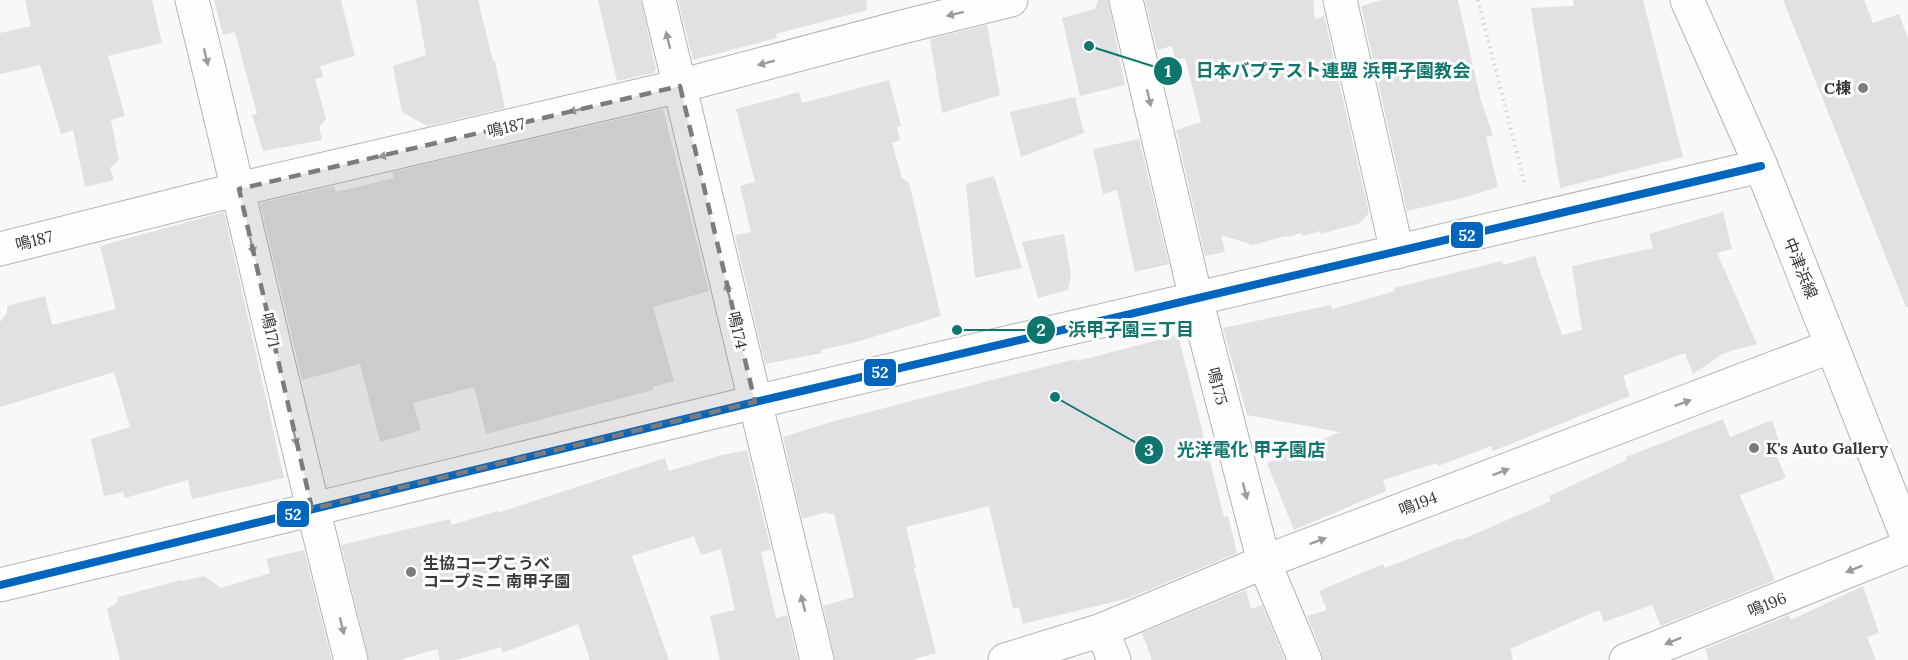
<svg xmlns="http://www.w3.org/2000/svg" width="1908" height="660" viewBox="0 0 1908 660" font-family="Lora,'Noto Sans JP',serif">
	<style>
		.building { fill: #e1e0e2 }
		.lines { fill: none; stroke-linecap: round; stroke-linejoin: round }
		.street-casing { stroke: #b3b3b5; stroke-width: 35 }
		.secondary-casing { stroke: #b3b3b5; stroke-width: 35 }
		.path { stroke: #d6d6d6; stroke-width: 4; stroke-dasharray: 1.5 4.5; stroke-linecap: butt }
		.street { stroke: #fefefe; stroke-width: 33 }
		.secondary { stroke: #fefefe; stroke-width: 33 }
		.bus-1-casing { stroke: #fff; stroke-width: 12 }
		.bus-1 { stroke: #0065bd; stroke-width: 8 }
		.oneway { fill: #9c9b9c }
		.marked { fill: #7c7b7d; fill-opacity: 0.2; stroke: #7c7b7d; stroke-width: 4.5; stroke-dasharray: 12 8; stroke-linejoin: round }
		.poi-dot { fill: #7c7b7d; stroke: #fff; stroke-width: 2 }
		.labels { text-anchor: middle; stroke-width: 6; stroke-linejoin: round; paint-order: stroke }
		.poi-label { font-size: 16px; font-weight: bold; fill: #39383a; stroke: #fff; text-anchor: start }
		.street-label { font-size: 16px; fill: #39383a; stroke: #fff }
		.leader { fill: none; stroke: #0f766e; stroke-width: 2 }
		.callout-dot { fill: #0f766e; stroke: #fff; stroke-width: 2 }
		.mark-label { font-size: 18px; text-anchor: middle; font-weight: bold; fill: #fff }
		.callout-label { font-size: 18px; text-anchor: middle; font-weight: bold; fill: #0f766e; stroke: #fff; stroke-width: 6; stroke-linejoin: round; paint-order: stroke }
		.line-badge { stroke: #fff; stroke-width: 2 }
		.badge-label { font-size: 16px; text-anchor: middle; font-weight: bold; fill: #fff }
	</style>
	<rect width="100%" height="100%" fill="#f8f7fa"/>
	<path class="building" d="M25 0H152L162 43 108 56 125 116 111 120 119 160 110 168 114 180 85 187 73 130 61 134 40 65 0 74V33L31 26Z
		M214 0H341L355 56 320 66 323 77 315 79 326 119 319 127 322 140 263 151 252 115 257 114 235 32 223 35Z
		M416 0H478L493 61H495L505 108 427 126 402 112 393 66 426 55Z
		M598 0H641L656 70 654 71V73L617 81Z
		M678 0H866L867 10 776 34 777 38 693 60Z
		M1098 0H1108L1125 85 1080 96 1062 18 1095 9Z
		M1145 0H1313L1315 19 1324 16 1369 213 1360 223 1321 234 1320 231 1303 236 1301 233 1288 237 1286 236 1253 245 1221 235 1225 252 1205 256 1176 130 1201 122 1185 58 1175 60 1172 46 1157 50Z
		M1382 0H1458L1481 101 1493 135 1486 137 1498 187 1466 197 1407 211 1361 6Z
		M1573 0H1643L1683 157 1560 188 1531 8 1574 6Z
		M1783 0H1864L1873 23 1899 14 1908 38V307H1906Z
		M987 25 1000 95 942 113 930 39Z
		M889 80 901 126 897 127 900 140 892 143 902 178 909 183 941 316 853 343 821 350 822 353 765 364 735 235 751 232 740 186 755 182 736 109 799 92 802 103Z
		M1075 97 1084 133 1021 157 1010 112Z
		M663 109 709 291 653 307 674 381 653 387V390L486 434 474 387 413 403 421 430 380 442 360 364 302 380 260 203 334 186 336 192 394 178 392 172Z
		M1139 139 1169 264 1135 272 1117 190 1103 194 1093 149Z
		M994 176 1022 268 975 278 966 184Z
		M224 212 284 478 192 499 188 480 125 498 123 492 104 496 91 439 130 427 114 372 0 407V322L7 313V306L45 296 52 325 116 309 100 246Z
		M1723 212 1732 249 1717 253 1757 344 1724 353 1693 374 1685 353 1623 376 1630 396 1493 451 1491 446 1438 466 1437 463 1383 480 1386 491 1294 530 1267 463 1340 432 1247 415 1223 328 1331 305 1332 309 1395 291 1394 288 1502 261 1503 265 1535 256 1562 335 1582 330 1572 266 1653 248 1649 234Z
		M1064 234 1071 275 1068 290 1038 298 1022 242Z
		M1178 335 1224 517 1228 516 1237 553 1129 598 1023 624 1019 607 1013 609 989 506 906 527 916 568H914L936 653 911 660H835L823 606 854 597 834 513 828 514 827 512 802 519 783 437 831 422 988 381 1076 359 1077 361Z
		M1723 419 1730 437 1772 420 1782 450 1777 457 1786 478 1740 495 1775 580 1661 626 1652 605 1604 622 1599 610 1510 649 1513 660H1323L1322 653 1307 616 1327 610 1319 591 1383 564 1385 568 1460 538 1461 540 1551 501 1549 496 1627 460 1626 457Z
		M747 450 771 550 761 552 776 618 787 615 798 660H720L710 616 735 610 721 549 701 555 694 536 632 556 669 660H590L578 624 503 653 501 647 456 660H440L437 649 399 660H369L341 545 450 519 452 525 497 511V513L665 458 669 471 722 455Z
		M304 550 332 660H120L107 609 117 603 118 597 181 580 182 581 204 576 221 588 270 573 266 559Z
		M1863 586 1879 633 1867 637 1876 660H1709L1705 649 1789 615 1791 620Z
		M1246 590 1251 609 1262 605 1285 660H1152L1142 633Z"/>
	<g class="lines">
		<defs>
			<path id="street" d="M192 0C247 220 294 441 351 660
				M659 0 817 660
				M1126 0 1196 299 1264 562 1305 660
				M1340 0 1397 252
				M0 249 239 189 680 86 902 27 1011 0
				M1102 630 1114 660
				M1005 660 1102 630 1264 562 1832 346
				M1626 660 1908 547"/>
			<path id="secondary" d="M1687 0 1761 166 1908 539
				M0 585 755 402 1761 166"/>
		</defs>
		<use href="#street" class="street-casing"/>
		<use href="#secondary" class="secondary-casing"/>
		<path class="path" d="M1478 0 1525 185"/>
		<use href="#street" class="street"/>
		<use href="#secondary" class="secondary"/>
		<defs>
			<path id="bus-1" d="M0 585 755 402 1761 166"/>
		</defs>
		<use href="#bus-1" class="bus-1-casing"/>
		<use href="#bus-1" class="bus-1"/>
	</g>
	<defs><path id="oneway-solid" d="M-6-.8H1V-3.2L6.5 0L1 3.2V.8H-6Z" transform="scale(1.5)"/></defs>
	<g class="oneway">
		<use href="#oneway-solid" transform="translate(955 14) rotate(166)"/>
		<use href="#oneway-solid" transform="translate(668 40) rotate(-104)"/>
		<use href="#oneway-solid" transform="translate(206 57) rotate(76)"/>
		<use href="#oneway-solid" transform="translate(766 63) rotate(165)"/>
		<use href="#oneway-solid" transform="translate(1149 98) rotate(77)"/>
		<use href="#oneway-solid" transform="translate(577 110) rotate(167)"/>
		<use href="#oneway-solid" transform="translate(387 155) rotate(167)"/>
		<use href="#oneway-solid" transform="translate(252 246) rotate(77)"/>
		<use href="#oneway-solid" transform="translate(728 291) rotate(-103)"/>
		<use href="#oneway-solid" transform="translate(1683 403) rotate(-21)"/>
		<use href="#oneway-solid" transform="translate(295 437) rotate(77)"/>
		<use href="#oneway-solid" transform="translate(1501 472) rotate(-21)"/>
		<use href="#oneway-solid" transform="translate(1245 491) rotate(76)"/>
		<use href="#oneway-solid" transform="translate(1318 541) rotate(-21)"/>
		<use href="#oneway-solid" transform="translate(1854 569) rotate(158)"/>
		<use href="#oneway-solid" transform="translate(803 603) rotate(-104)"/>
		<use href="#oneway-solid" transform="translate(342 626) rotate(76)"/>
		<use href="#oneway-solid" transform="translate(1673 641) rotate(158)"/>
	</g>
	<path class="marked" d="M680 86 755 402 312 509 239 189Z"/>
	<g class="poi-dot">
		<circle cx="1863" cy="88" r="6"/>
		<circle cx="1754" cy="448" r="6"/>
		<circle cx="411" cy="572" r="6"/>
	</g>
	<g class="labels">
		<g class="poi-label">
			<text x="1851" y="94" text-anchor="end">C棟</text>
			<text x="1766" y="454">K's Auto Gallery</text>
			<text x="423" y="569">生協コープこうべ<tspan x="423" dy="18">コープミニ 南甲子園</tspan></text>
		</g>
		<g class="street-label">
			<text transform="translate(506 127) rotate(-13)" y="6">鳴187</text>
			<text transform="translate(34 240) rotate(-14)" y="6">鳴187</text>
			<text transform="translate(1801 268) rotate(68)" y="6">中津浜線</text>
			<text transform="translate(271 330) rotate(77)" y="6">鳴171</text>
			<text transform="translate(738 330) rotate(77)" y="6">鳴174</text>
			<text transform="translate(1218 386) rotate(76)" y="6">鳴175</text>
			<text transform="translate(1418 503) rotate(-21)" y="6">鳴194</text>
			<text transform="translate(1767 604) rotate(-22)" y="6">鳴196</text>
		</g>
	</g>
	<path class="leader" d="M1089 46L1168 71M957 330L1041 330M1055 397L1149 450"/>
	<g class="callout-dot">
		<circle cx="1089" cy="46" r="6"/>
		<circle cx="957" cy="330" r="6"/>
		<circle cx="1055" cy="397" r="6"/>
		<circle cx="1168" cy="71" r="15"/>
		<circle cx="1041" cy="330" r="15"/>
		<circle cx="1149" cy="450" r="15"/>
	</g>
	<g class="mark-label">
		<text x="1168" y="77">1</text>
		<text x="1041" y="336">2</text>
		<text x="1149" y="456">3</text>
	</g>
	<g class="callout-label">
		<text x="1333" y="77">日本バプテスト連盟 浜甲子園教会</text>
		<text x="1131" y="336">浜甲子園三丁目</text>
		<text x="1251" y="456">光洋電化 甲子園店</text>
	</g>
	<g class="line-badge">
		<rect x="1450" y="221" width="34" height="28" rx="6" fill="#0065bd"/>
		<rect x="863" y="358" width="34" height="29" rx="6" fill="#0065bd"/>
		<rect x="276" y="500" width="34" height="28" rx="6" fill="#0065bd"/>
	</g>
	<g class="badge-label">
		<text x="1467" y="241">52</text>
		<text x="880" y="378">52</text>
		<text x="293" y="520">52</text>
	</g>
</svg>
